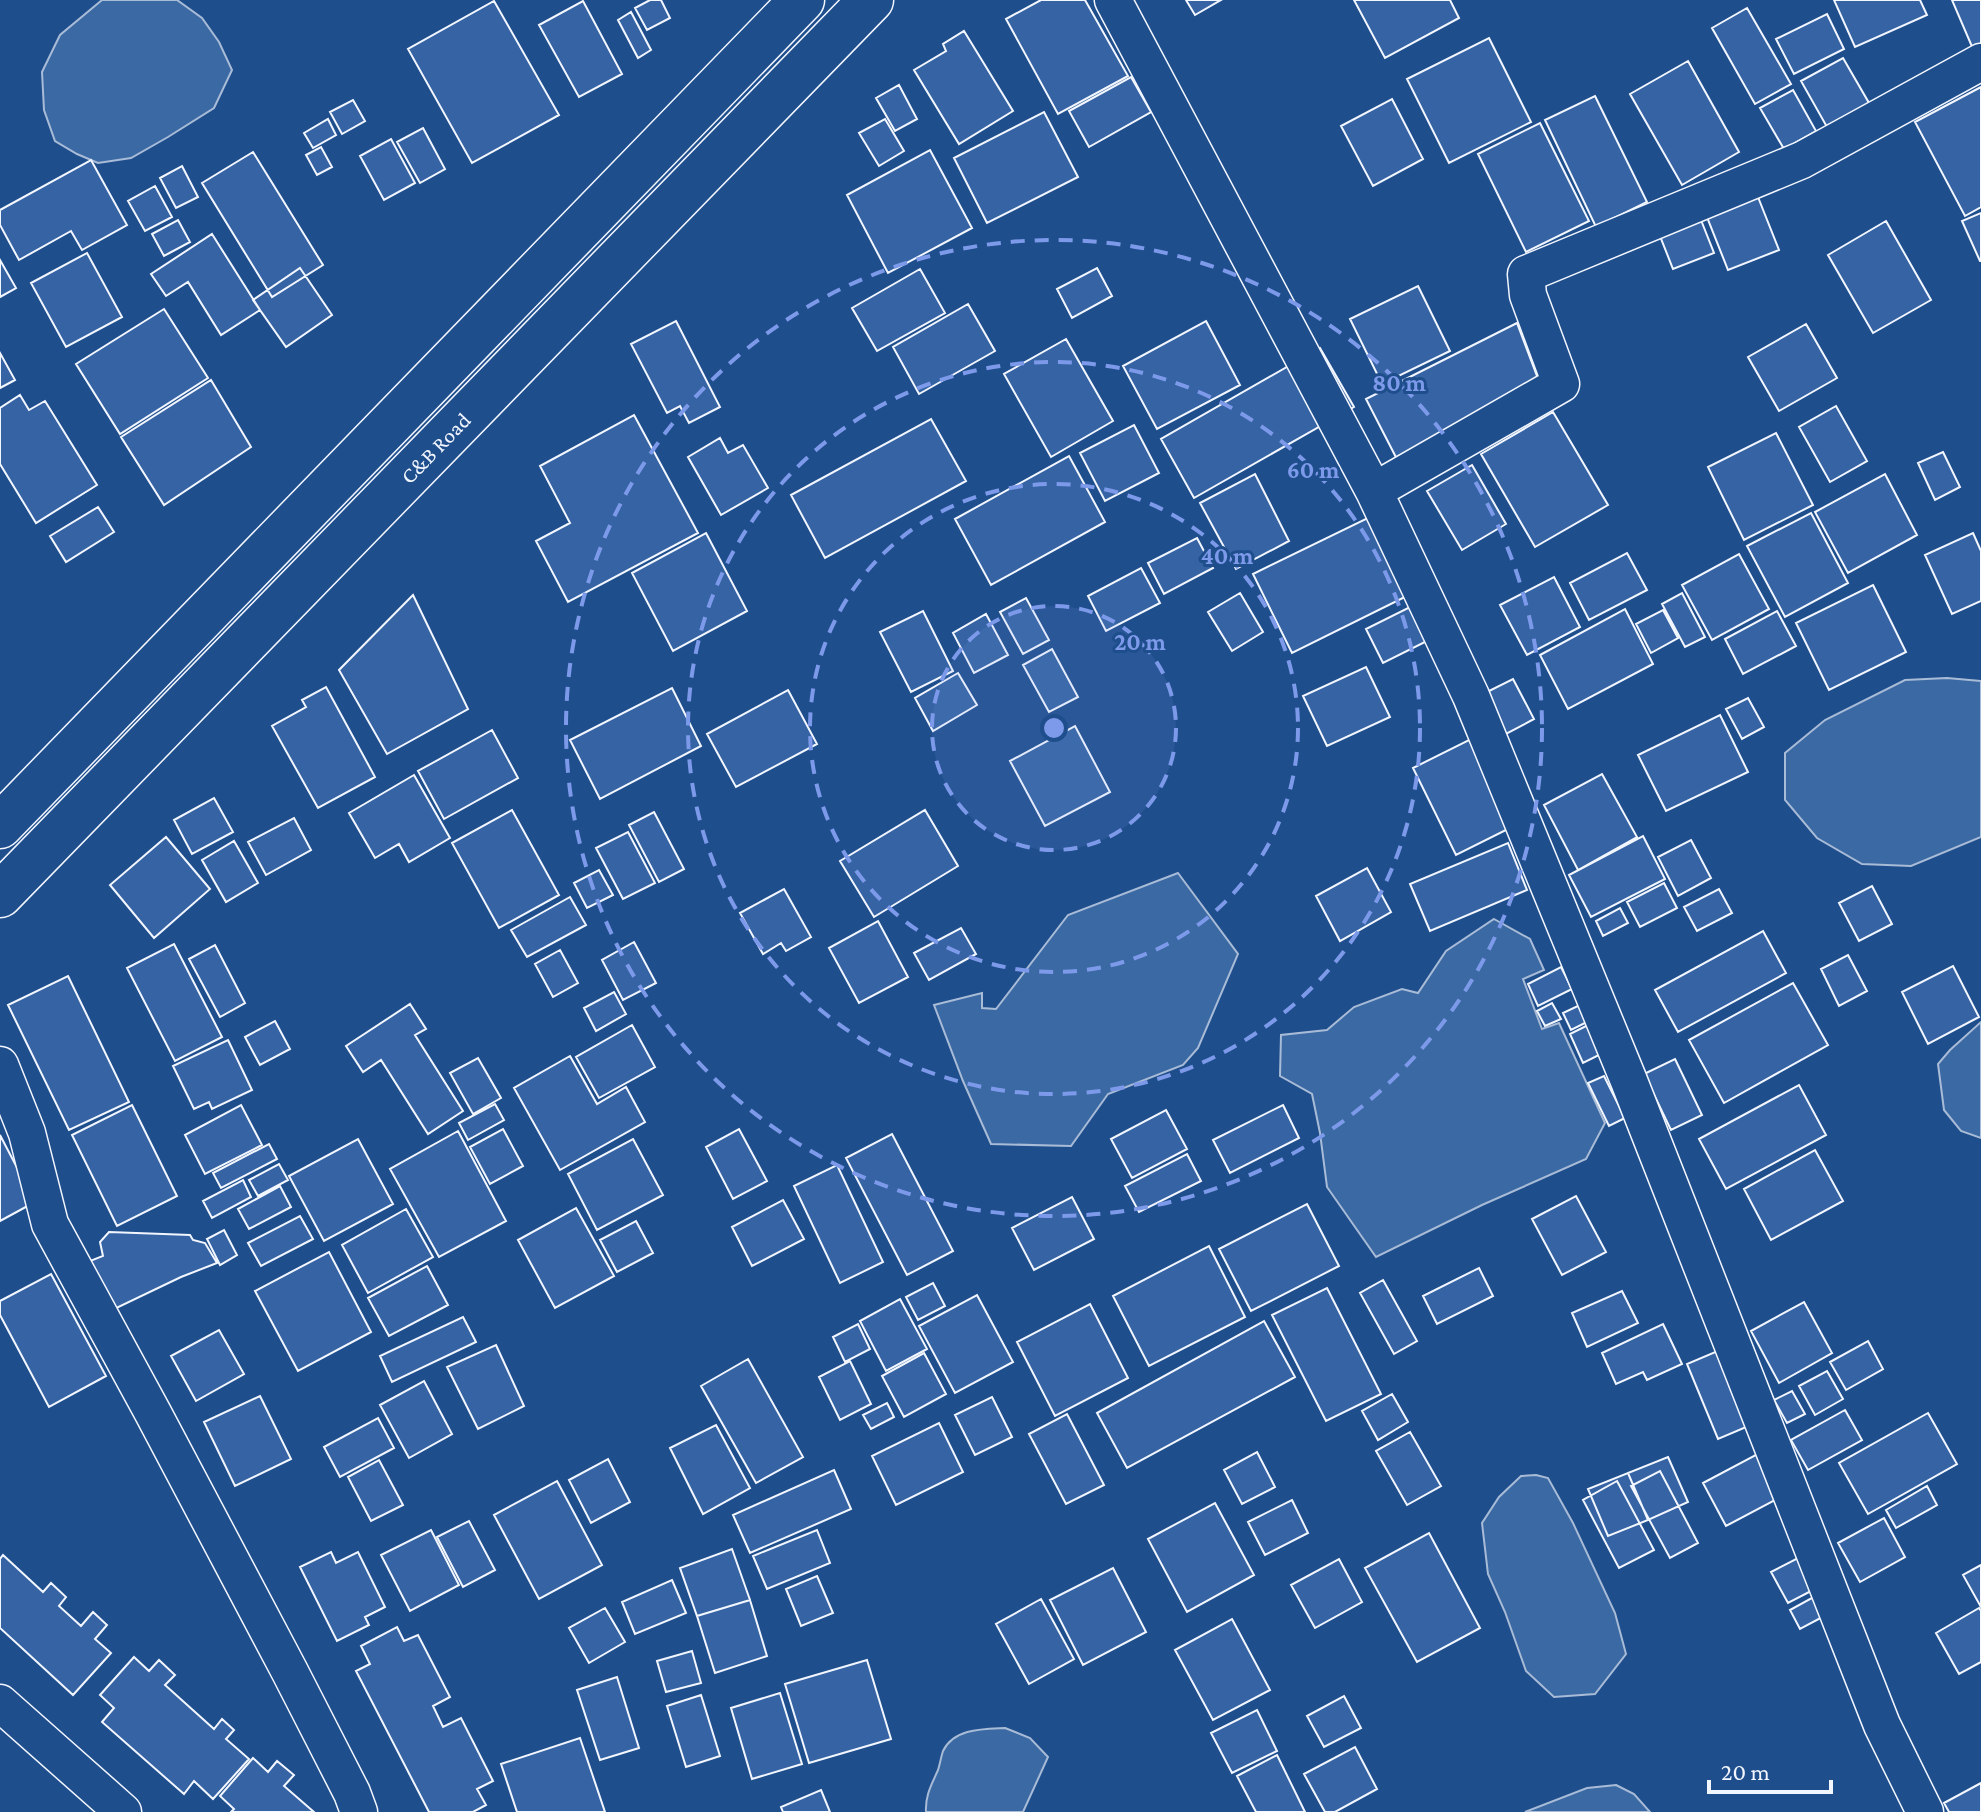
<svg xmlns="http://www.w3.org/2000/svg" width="1981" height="1812" viewBox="0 0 1981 1812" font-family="'Crimson Pro',serif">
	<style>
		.water { fill: #3b69a3; stroke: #a8bbd7; stroke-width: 2 }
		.building { fill: #3563a3; stroke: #f2f6ff; stroke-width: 2 }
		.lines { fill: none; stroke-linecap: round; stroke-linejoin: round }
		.street-casing { stroke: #f2f6ff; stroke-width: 39 }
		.highway-casing { stroke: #f2f6ff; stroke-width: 47 }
		.street { stroke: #1f4e8c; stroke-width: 36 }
		.highway { stroke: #1f4e8c; stroke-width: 44 }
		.ring { fill: none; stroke: #7d9aea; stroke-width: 4; stroke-dasharray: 14 10 }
		.labels { text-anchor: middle; stroke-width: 6; stroke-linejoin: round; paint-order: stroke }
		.street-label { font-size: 22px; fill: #f2f6ff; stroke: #1f4e8c }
		.centre { fill: #7d9aea; stroke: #1f4e8c; stroke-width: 4 }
		.ring-label { font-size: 24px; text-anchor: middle; font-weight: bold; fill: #7d9aea; stroke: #1f4e8c; stroke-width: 6; stroke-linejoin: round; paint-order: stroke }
	</style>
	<rect width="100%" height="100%" fill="#1f4e8c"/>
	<path class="water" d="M102 0H177L202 18 219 42 232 70 214 108 168 137 131 158 98 163 77 154 55 141 44 110 42 72 60 35Z
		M1947 678 1981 681V837L1911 866 1862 864 1817 838 1785 800V753L1825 720 1905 680Z
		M1178 873 1238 954 1198 1048 1183 1065 1108 1094 1071 1146 991 1144 963 1081 934 1005 982 993V1008L996 1009 1068 915Z
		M1494 919 1530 939 1544 970 1523 979 1542 1029 1559 1023 1605 1123 1586 1159 1482 1205 1376 1257 1327 1187 1320 1133 1312 1094 1280 1076 1281 1035 1327 1030 1354 1007 1402 989 1418 993 1446 951Z
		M1981 1022V1138L1961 1131 1944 1110 1938 1064 1950 1050Z
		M1536 1475 1548 1478 1573 1523 1615 1613 1626 1654 1595 1694 1554 1697 1526 1671 1505 1612 1488 1574 1482 1523 1499 1497 1521 1476Z
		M1005 1728 1030 1738 1048 1757 1023 1812H926C925 1795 932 1784 938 1770 940 1764 941 1757 943 1751 954 1728 984 1729 1005 1728Z
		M1616 1785 1634 1794 1650 1812H1525L1587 1788Z"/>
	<path class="building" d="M650 0H661L670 18 647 30 635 8Z
		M1041 0H1085L1128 76 1058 114 1006 19Z
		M1186 0H1221L1195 15Z
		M1354 0H1450L1459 18 1385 58Z
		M1834 0H1920L1927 15 1855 47Z
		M1952 0H1981V46L1973 49Z
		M494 1 559 115 472 163 408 49Z
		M583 1 622 74 579 97 539 25Z
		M1747 8 1791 84 1755 104 1712 28Z
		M631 12 651 50 638 58 618 20Z
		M1827 14 1844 49 1794 74 1776 39Z
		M964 31 1013 111 959 144 914 70 946 51 943 44Z
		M1489 38 1531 122 1449 163 1407 79Z
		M1843 58 1869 103 1827 127 1801 81Z
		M1688 61 1739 152 1682 185 1630 94Z
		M1131 77 1151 112 1089 147 1069 111Z
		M899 85 917 119 895 131 876 98Z
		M1981 87V207L1965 216 1915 122Z
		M1793 90 1816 131 1784 149 1760 108Z
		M1595 96 1647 202 1596 227 1545 120Z
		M1392 99 1423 159 1373 186 1341 126Z
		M353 100 365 121 342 134 330 112Z
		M1044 112 1078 177 987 223 954 158Z
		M328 119 336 135 313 148 304 133Z
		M885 119 904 151 879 166 859 133Z
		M1540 123 1589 221 1526 252 1478 154Z
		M423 128 445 169 420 183 397 142Z
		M391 139 415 183 384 200 360 156Z
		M321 147 332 167 317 175 306 155Z
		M930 150 972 228 888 273 847 195Z
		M253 152 323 265 272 297 202 183Z
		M91 160 127 225 82 250 71 231 19 260 0 225V210Z
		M182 166 198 197 176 208 160 178Z
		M155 186 172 217 145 231 128 201Z
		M1754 187 1779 250 1728 270 1703 207Z
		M1981 213V261H1980L1962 221Z
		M1699 215 1714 253 1673 269 1658 231Z
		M178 220 190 242 164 256 152 234Z
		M1886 221 1931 300 1873 333 1828 255Z
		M212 234 260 310 221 335 188 282 166 296 151 274Z
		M87 253 122 317 66 347 31 283Z
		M0 260 16 288 0 297Z
		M300 268 332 315 286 347 253 300Z
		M1097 268 1112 296 1072 318 1057 289Z
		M920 269 945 313 877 351 852 308Z
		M1418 286 1450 351 1382 384 1350 319Z
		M968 304 995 351 919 394 893 347Z
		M164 309 208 378 120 434 76 364Z
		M676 321 720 407 689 423 680 406 667 413 631 344Z
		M1206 321 1240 385 1157 429 1123 366Z
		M1517 323 1540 384 1401 467 1366 399Z
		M1806 324 1837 378 1779 411 1748 357Z
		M1066 339 1113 421 1051 457 1004 374Z
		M1320 348 1354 407 1194 498 1161 439Z
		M0 353 15 380 0 388Z
		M211 380 251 447 164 505 121 437Z
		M20 395 29 410 45 401 97 485 36 523 0 464V408Z
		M1836 406 1867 461 1830 482 1799 427Z
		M1553 412 1608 505 1535 547 1481 454Z
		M634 415 698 533 568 602 536 541 570 523 540 466Z
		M931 419 966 481 825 558 791 495Z
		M1134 425 1159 473 1105 501 1080 453Z
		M1776 433 1813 505 1744 540 1708 467Z
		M720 438 728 453 743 445 768 488 721 515 688 457Z
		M1943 452 1960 487 1935 500 1918 463Z
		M1069 456 1105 522 991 585 955 519Z
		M1472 465 1506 524 1462 550 1427 491Z
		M1255 474 1289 541 1236 569 1200 503Z
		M1885 474 1917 535 1848 573 1815 512Z
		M98 507 114 532 66 562 50 536Z
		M1811 513 1848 583 1785 617 1747 546Z
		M1376 514 1415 592 1292 653 1253 574Z
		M706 533 747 611 673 651 632 573Z
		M1973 533 1981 551V601L1952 614 1925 555Z
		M1197 538 1213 568 1164 594 1148 563Z
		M1627 553 1647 590 1589 620 1570 583Z
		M1739 554 1769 609 1712 640 1682 585Z
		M1141 568 1160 603 1106 631 1088 596Z
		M1554 577 1580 627 1527 655 1500 605Z
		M1873 585 1906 652 1829 690 1796 623Z
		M1240 593 1263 632 1232 651 1208 612Z
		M1682 593 1705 637 1685 647 1662 604Z
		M413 595 468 709 387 754 339 670Z
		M1026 598 1049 640 1023 654 1000 612Z
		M1420 602 1437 636 1383 663 1366 629Z
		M1625 609 1653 664 1568 709 1540 655Z
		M1663 610 1678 638 1651 653 1636 624Z
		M923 611 953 671 911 692 880 632Z
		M1777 611 1796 646 1743 674 1725 639Z
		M986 614 1008 655 974 673 953 633Z
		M1052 649 1078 697 1049 712 1023 665Z
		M1366 667 1390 717 1327 746 1303 696Z
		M958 673 977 705 933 731 915 698Z
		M1513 679 1534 719 1506 734 1485 693Z
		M326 687 375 777 318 808 272 726 306 707 302 700Z
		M672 688 701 746 600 799 570 740Z
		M788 690 817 744 736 787 707 734Z
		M1748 698 1764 727 1742 739 1726 709Z
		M1720 715 1748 772 1666 811 1638 755Z
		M1075 726 1110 792 1045 826 1010 761Z
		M492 730 518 778 444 819 418 771Z
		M1473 738 1516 825 1456 855 1413 768Z
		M1602 774 1637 837 1578 870 1544 805Z
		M414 775 450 838 409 862 399 844 375 858 349 813Z
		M214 798 233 832 192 854 174 820Z
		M512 810 559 895 499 928 452 843Z
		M925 810 958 866 874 917 840 861Z
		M654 812 684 869 659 882 629 825Z
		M294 818 311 850 266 875 248 842Z
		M628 832 655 883 623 899 596 848Z
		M1643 836 1665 879 1591 917 1569 875Z
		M166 837 210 889 154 938 110 885Z
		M1691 840 1711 878 1678 896 1658 857Z
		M234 841 258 883 226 902 202 860Z
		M1508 843 1527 890 1430 931 1410 884Z
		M1367 868 1391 912 1340 941 1316 896Z
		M599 870 613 895 587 908 574 883Z
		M1664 883 1677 908 1640 927 1627 902Z
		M1872 886 1892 924 1859 941 1839 903Z
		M784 889 811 937 786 951 781 943 763 954 740 913Z
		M1719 889 1732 913 1697 931 1684 907Z
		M570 897 586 925 527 957 511 930Z
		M1620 908 1628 923 1603 936 1596 921Z
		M878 921 908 977 859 1003 829 948Z
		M961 928 976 954 929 980 914 953Z
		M1763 931 1786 973 1678 1032 1655 990Z
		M634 942 656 983 623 1000 602 960Z
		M174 944 222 1037 175 1061 127 968Z
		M215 945 245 1003 220 1017 189 959Z
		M560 950 578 983 553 997 535 964Z
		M1848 955 1867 991 1839 1006 1821 969Z
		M1953 966 1979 1017 1928 1044 1902 992Z
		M1561 967 1572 989 1538 1006 1528 984Z
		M68 976 129 1102 69 1130 8 1005Z
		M1793 983 1828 1045 1724 1103 1689 1040Z
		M614 992 626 1014 596 1031 584 1008Z
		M1552 1003 1561 1019 1545 1026 1537 1011Z
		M410 1004 426 1029 415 1035 463 1111 428 1134 381 1060 363 1072 346 1046Z
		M1582 1004 1591 1020 1571 1030 1563 1013Z
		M275 1021 290 1049 260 1065 245 1037Z
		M1592 1023 1607 1051 1583 1063 1570 1034Z
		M632 1025 655 1067 599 1098 576 1057Z
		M228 1040 252 1090 212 1109 209 1102 194 1109 173 1066Z
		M570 1056 597 1104 626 1087 645 1122 560 1170 514 1088Z
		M478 1058 501 1098 473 1114 450 1073Z
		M1675 1059 1702 1115 1671 1130 1644 1074Z
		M1604 1076 1625 1118 1609 1126 1588 1083Z
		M1799 1085 1826 1135 1726 1189 1699 1139Z
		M495 1104 504 1120 468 1140 459 1123Z
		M132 1105 177 1196 117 1226 72 1135Z
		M241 1105 262 1145 205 1174 185 1135Z
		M1283 1105 1299 1138 1230 1173 1213 1140Z
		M1166 1110 1187 1149 1132 1178 1111 1139Z
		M503 1129 523 1166 490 1184 470 1147Z
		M739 1129 767 1181 733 1199 706 1147Z
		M458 1131 506 1221 439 1257 390 1169Z
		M892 1134 953 1251 907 1275 846 1158Z
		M0 1135 35 1202 0 1221Z
		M358 1139 393 1204 324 1241 289 1176Z
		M633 1139 663 1195 597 1230 568 1174Z
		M269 1144 277 1159 221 1188 213 1173Z
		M1815 1150 1843 1201 1771 1240 1744 1189Z
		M1187 1154 1201 1181 1139 1212 1125 1186Z
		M279 1164 288 1180 258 1196 249 1180Z
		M837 1165 883 1262 840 1283 794 1186Z
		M243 1180 251 1197 212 1218 203 1201Z
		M280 1186 291 1207 249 1229 238 1209Z
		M1576 1196 1606 1252 1562 1275 1532 1219Z
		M1072 1197 1094 1239 1034 1270 1012 1228Z
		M783 1200 804 1239 752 1266 732 1227Z
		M1307 1204 1339 1266 1251 1311 1219 1249Z
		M576 1208 614 1276 555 1308 518 1240Z
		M406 1209 433 1257 368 1293 342 1245Z
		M300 1216 313 1239 261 1266 248 1243Z
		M636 1221 653 1253 617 1272 600 1240Z
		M224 1230 237 1255 220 1265 207 1239Z
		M109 1232 190 1235 193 1240 205 1243 217 1263 181 1277 106 1313 80 1265 103 1256 100 1242Z
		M1209 1246 1245 1317 1149 1366 1113 1296Z
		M329 1252 371 1332 298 1371 255 1291Z
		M427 1266 448 1305 389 1336 368 1298Z
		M1479 1268 1493 1296 1437 1324 1423 1296Z
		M51 1274 106 1376 49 1407 0 1315V1301Z
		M1383 1280 1417 1341 1394 1354 1360 1293Z
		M933 1283 945 1306 918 1320 906 1297Z
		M1327 1288 1381 1394 1326 1421 1272 1315Z
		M1622 1291 1638 1323 1587 1347 1572 1313Z
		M977 1295 1013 1362 955 1393 919 1326Z
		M900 1299 927 1349 886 1371 860 1321Z
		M1804 1302 1832 1353 1779 1383 1751 1331Z
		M1090 1304 1128 1378 1055 1416 1017 1342Z
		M463 1317 476 1342 392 1382 380 1356Z
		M1264 1321 1295 1377 1127 1468 1097 1413Z
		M858 1324 870 1349 845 1362 833 1337Z
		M1663 1324 1682 1364 1647 1380 1643 1372 1616 1384 1602 1353Z
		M219 1330 244 1374 196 1401 171 1356Z
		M1868 1341 1883 1369 1846 1390 1830 1362Z
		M496 1345 524 1406 478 1429 447 1367Z
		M1720 1350 1751 1425 1718 1439 1687 1364Z
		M924 1353 946 1394 904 1417 882 1376Z
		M748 1359 803 1457 756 1483 701 1386Z
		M850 1361 871 1404 840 1420 819 1377Z
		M1827 1371 1843 1399 1815 1415 1799 1386Z
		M424 1381 452 1434 409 1458 380 1405Z
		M1792 1391 1805 1414 1787 1423 1774 1400Z
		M1392 1394 1408 1422 1378 1440 1362 1411Z
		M260 1396 291 1459 235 1486 204 1422Z
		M992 1397 1012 1437 975 1455 955 1415Z
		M887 1403 894 1417 871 1429 863 1415Z
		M1845 1410 1862 1440 1808 1470 1791 1440Z
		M1928 1413 1957 1464 1868 1514 1839 1463Z
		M1067 1414 1104 1485 1066 1504 1029 1434Z
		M378 1418 394 1448 340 1477 324 1447Z
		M939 1423 963 1472 896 1505 872 1456Z
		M716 1425 750 1488 703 1514 670 1448Z
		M1410 1432 1441 1486 1407 1505 1376 1451Z
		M1767 1449 1790 1492 1726 1526 1703 1483Z
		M1257 1452 1275 1487 1242 1504 1224 1470Z
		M1668 1457 1688 1502 1648 1520 1628 1473Z
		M608 1459 630 1502 591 1523 569 1480Z
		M379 1460 403 1505 371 1521 348 1477Z
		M834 1470 851 1509 750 1553 733 1515Z
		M1660 1471 1698 1543 1670 1558 1631 1486Z
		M1628 1473 1648 1520 1608 1536 1588 1489Z
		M557 1481 602 1565 539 1599 494 1515Z
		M1617 1481 1654 1550 1619 1568 1583 1500Z
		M1927 1486 1937 1505 1896 1528 1886 1510Z
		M1292 1500 1308 1533 1265 1555 1248 1522Z
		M1215 1503 1254 1575 1187 1612 1148 1539Z
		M1884 1518 1905 1557 1860 1582 1838 1543Z
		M469 1521 495 1570 463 1587 437 1537Z
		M431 1530 459 1585 410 1611 381 1555Z
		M817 1530 830 1563 767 1589 753 1556Z
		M1429 1533 1480 1628 1417 1662 1365 1568Z
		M732 1549 750 1600 697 1616 680 1568Z
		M331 1552 336 1563 358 1552 385 1607 365 1617 369 1625 337 1641 300 1567Z
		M3 1555 43 1592 51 1583 66 1597 59 1606 81 1626 93 1612 107 1625 95 1639 111 1653 73 1695 0 1628V1559Z
		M1798 1558 1815 1589 1788 1603 1771 1572Z
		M1339 1559 1362 1602 1315 1628 1291 1585Z
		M1981 1565V1607L1963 1575Z
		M1113 1568 1146 1632 1083 1665 1050 1600Z
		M817 1576 833 1613 801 1626 786 1589Z
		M672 1580 686 1613 635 1634 622 1602Z
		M1819 1594 1830 1613 1800 1629 1790 1610Z
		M1041 1599 1074 1659 1029 1684 996 1624Z
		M750 1600 767 1656 715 1673 697 1616Z
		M605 1608 625 1642 589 1663 569 1628Z
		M1979 1608 1981 1611V1662L1959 1674 1936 1633Z
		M1232 1619 1270 1690 1213 1720 1175 1650Z
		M397 1627 404 1641 418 1635 450 1697 433 1706 443 1727 461 1718 493 1781 477 1789 486 1805 473 1812H429L356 1671 370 1664 361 1646Z
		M692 1651 701 1683 666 1692 657 1661Z
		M134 1657 149 1671 159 1660 175 1675 165 1685 214 1729 222 1719 234 1730 226 1739 249 1759 213 1799 194 1781 184 1794 102 1722 114 1708 100 1695Z
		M867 1660 891 1739 809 1763 785 1684Z
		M617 1677 639 1748 600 1760 577 1690Z
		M780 1693 802 1764 752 1779 731 1708Z
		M701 1695 720 1756 686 1767 667 1706Z
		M1344 1696 1361 1728 1324 1747 1307 1716Z
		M1257 1710 1277 1751 1232 1773 1211 1733Z
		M580 1738 605 1812H517L501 1764Z
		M1355 1747 1377 1789 1335 1812H1325L1304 1774Z
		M1277 1755 1305 1812H1256L1237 1776Z
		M253 1758 268 1772 277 1761 294 1775 284 1786 314 1812H231L234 1809 220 1796Z
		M1981 1783V1812H1949L1944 1803Z
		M821 1790 830 1812H783L781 1807Z"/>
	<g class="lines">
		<defs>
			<path id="street" d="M1113 0 1374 491 1471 696 1629 1081 1882 1725 1925 1812
				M1374 491 1561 384 1528 295 1526 274 1802 160 1981 62
				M0 1065 27 1133 50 1224 153 1413 290 1672 352 1793 359 1812
				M0 1703 123 1812"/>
			<g id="highway">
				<path d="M0 826 802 0"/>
				<path id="s1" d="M0 895 871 0"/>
			</g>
		</defs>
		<use href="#street" class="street-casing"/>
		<use href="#highway" class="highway-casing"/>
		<use href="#street" class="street"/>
		<use href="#highway" class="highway"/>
	</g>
	<circle cx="1054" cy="728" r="122" fill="#7d9aea" fill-opacity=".12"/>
	<g class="ring">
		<circle cx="1054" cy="728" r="122"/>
		<circle cx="1054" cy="728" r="244"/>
		<circle cx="1054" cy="728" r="366"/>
		<circle cx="1054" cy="728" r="488"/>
	</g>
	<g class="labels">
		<g class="street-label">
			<text dy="8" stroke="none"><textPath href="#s1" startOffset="624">C&amp;B Road</textPath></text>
		</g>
	</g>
	<circle cx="1054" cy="728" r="12" class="centre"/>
	<g class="ring-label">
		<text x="1399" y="391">80 m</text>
		<text x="1313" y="478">60 m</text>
		<text x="1227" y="564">40 m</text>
		<text x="1140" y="650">20 m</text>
	</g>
	<path d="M1709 1780v12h122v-12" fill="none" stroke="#f2f6ff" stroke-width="4"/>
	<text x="1721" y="1780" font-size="24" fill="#f2f6ff" stroke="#1f4e8c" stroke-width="6" paint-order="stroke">20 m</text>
</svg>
